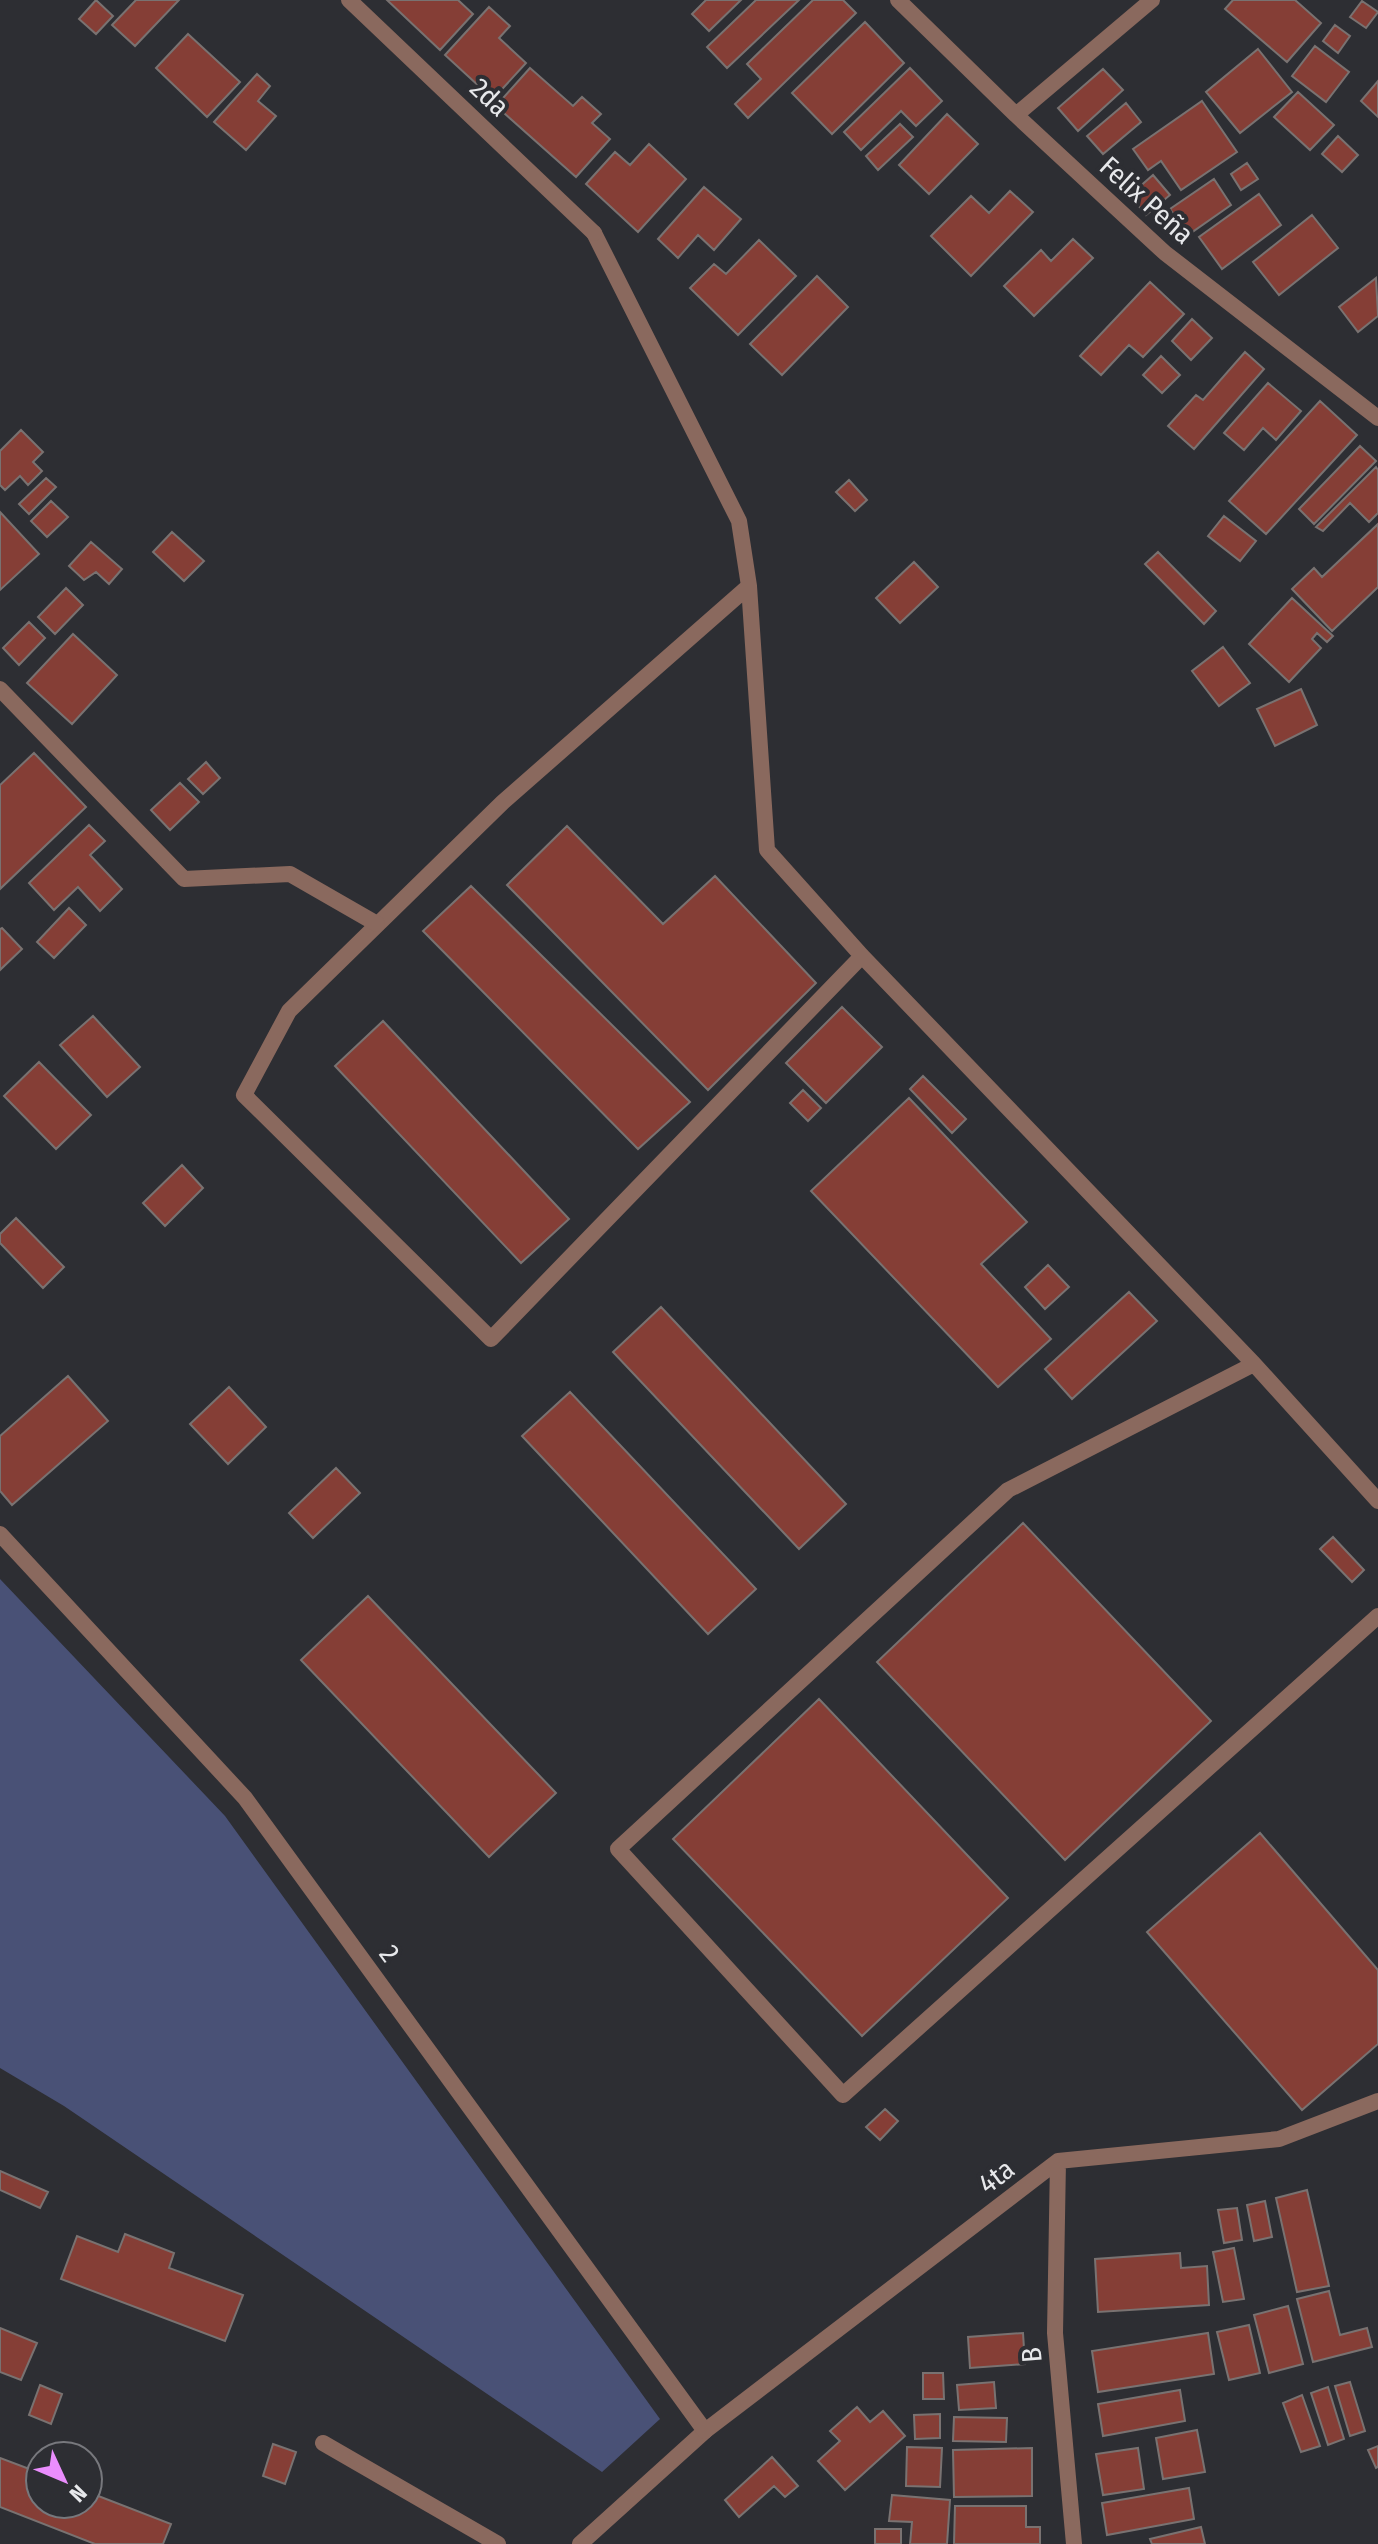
<svg xmlns="http://www.w3.org/2000/svg" width="1378" height="2544" viewBox="0 0 1378 2544" font-family="'Fira Sans Condensed',sans-serif">
	<style>
		.green { fill: #495176 }
		.building { fill: #853e36; stroke: #797271; stroke-width: 2 }
		.lines { fill: none; stroke-linecap: round; stroke-linejoin: round }
		.service { stroke: #8a695e; stroke-width: 16 }
		.minor { stroke: #8a695e; stroke-width: 16 }
		.labels { text-anchor: middle; stroke-width: 8; stroke-linejoin: round; paint-order: stroke }
		.street-label { font-size: 28px; fill: #e7e8eb; stroke: #2d2e33 }
	</style>
	<rect width="100%" height="100%" fill="#2d2e33"/>
	<path class="green" d="M0 1579 225 1816 660 2419 602 2472 64 2106 0 2068Z"/>
	<path class="building" d="M96 0 113 16 96 34 79 19Z
		M136 0H179L135 46 112 25Z
		M387 0H458L473 14 440 50Z
		M706 0H741L709 31 692 14Z
		M756 0H799L727 68 707 47Z
		M813 0H843L856 13 748 118 735 104 761 79 747 64Z
		M1233 0H1295L1321 23 1287 62 1225 9Z
		M1362 1 1378 12 1366 28 1350 17Z
		M489 7 510 26 499 38 526 63 493 99 445 55Z
		M865 22 904 63 832 134 792 93Z
		M1335 25 1350 36 1338 53 1323 41Z
		M188 34 240 82 207 117 156 68Z
		M1315 46 1349 72 1326 102 1292 76Z
		M1258 49 1292 92 1240 133 1206 92Z
		M530 68 573 106 582 97 601 114 592 123 610 139 576 177 496 106Z
		M910 68 942 101 916 126 901 111 861 150 844 132Z
		M1103 69 1123 90 1078 131 1058 108Z
		M257 74 270 86 258 101 276 116 246 150 214 122Z
		M1378 81V117L1361 101Z
		M1298 92 1334 125 1310 150 1274 117Z
		M1202 101 1237 152 1181 190 1161 161 1148 170 1133 149Z
		M1126 103 1141 122 1103 154 1087 136Z
		M947 114 978 144 929 194 899 165Z
		M900 124 913 137 878 170 866 156Z
		M1338 136 1358 155 1342 172 1322 154Z
		M649 144 686 179 638 232 586 184 615 152 630 165Z
		M1247 163 1258 179 1241 190 1231 174Z
		M1153 175 1170 195 1146 215 1130 195Z
		M1214 179 1231 205 1188 235 1170 209Z
		M704 187 741 219 714 250 698 235 678 258 658 239Z
		M1010 191 1033 212 971 276 931 236 971 196 989 213Z
		M1259 194 1281 225 1222 269 1199 237Z
		M1312 215 1338 248 1279 295 1253 262Z
		M1073 239 1093 258 1034 316 1004 286 1041 250 1051 261Z
		M759 240 796 276 738 335 690 288 714 264 726 274Z
		M817 276 848 307 782 375 750 344Z
		M1376 278 1378 316 1358 332 1339 307Z
		M1150 282 1184 314 1143 357 1129 345 1101 375 1080 356Z
		M1192 319 1212 338 1191 360 1172 341Z
		M1245 352 1264 369 1194 449 1168 426 1196 395 1203 400Z
		M1161 356 1180 375 1162 393 1143 375Z
		M1268 383 1301 411 1276 440 1263 428 1244 450 1224 433Z
		M1320 401 1357 435 1266 534 1229 501Z
		M21 430 43 452 33 462 42 471 28 485 20 476 5 490 0 485V451Z
		M1360 446 1376 461 1314 524 1299 509Z
		M1376 467 1378 470V513L1369 522 1350 503 1323 531 1316 527Z
		M46 478 56 487 29 514 19 504Z
		M849 480 867 500 855 511 836 492Z
		M51 501 68 517 47 537 31 521Z
		M0 512 39 554 0 590Z
		M1224 516 1256 541 1240 561 1208 536Z
		M1378 524V587L1332 631 1292 589 1314 568 1322 577Z
		M172 532 204 561 184 581 153 552Z
		M91 542 122 569 109 584 96 572 84 580 69 566Z
		M1158 552 1216 611 1204 624 1145 564Z
		M914 562 938 587 900 623 876 598Z
		M66 588 83 605 55 634 38 617Z
		M1292 598 1333 636 1327 642 1317 633 1312 639 1321 648 1289 682 1249 644Z
		M29 622 45 638 19 665 3 648Z
		M73 634 117 675 72 724 27 683Z
		M1223 647 1250 683 1219 706 1192 671Z
		M1301 689 1317 725 1275 746 1257 709Z
		M34 753 86 807 0 889V785Z
		M206 762 220 778 203 794 188 779Z
		M180 783 199 802 170 830 151 810Z
		M89 825 105 841 90 855 122 889 100 911 78 887 54 910 29 883Z
		M567 826 663 924 715 876 816 983 708 1090 507 885Z
		M471 886 690 1102 638 1149 423 931Z
		M69 908 86 925 54 958 37 942Z
		M2 928 22 949 0 970V929Z
		M842 1007 882 1047 826 1103 786 1063Z
		M93 1016 140 1067 107 1097 60 1045Z
		M383 1021 569 1219 521 1263 335 1066Z
		M39 1062 91 1115 56 1149 4 1096Z
		M923 1076 966 1119 952 1133 910 1089Z
		M803 1090 821 1108 808 1121 790 1103Z
		M909 1098 1027 1222 981 1264 1051 1339 998 1387 811 1191Z
		M182 1165 203 1188 165 1226 143 1203Z
		M16 1218 64 1267 43 1288 0 1243V1234Z
		M1048 1265 1069 1287 1045 1309 1025 1287Z
		M1129 1292 1157 1321 1072 1399 1045 1369Z
		M661 1307 846 1504 799 1549 613 1352Z
		M68 1376 108 1421 12 1505 0 1491V1436Z
		M229 1387 266 1427 228 1464 190 1424Z
		M570 1392 756 1589 708 1634 522 1436Z
		M336 1468 360 1493 313 1538 289 1513Z
		M1023 1523 1211 1721 1065 1860 877 1662Z
		M1333 1537 1364 1570 1352 1582 1320 1549Z
		M368 1596 556 1793 489 1857 301 1660Z
		M819 1699 1008 1898 862 2036 673 1839Z
		M1260 1833 1378 1970V2044L1302 2110 1147 1932Z
		M885 2109 898 2121 880 2140 866 2127Z
		M0 2171 48 2192 40 2208 0 2190Z
		M1307 2190 1329 2286 1297 2292 1276 2198Z
		M1265 2201 1272 2237 1254 2241 1247 2205Z
		M1237 2208 1242 2240 1224 2243 1218 2210Z
		M125 2234 174 2253 169 2268 243 2295 225 2341 61 2279 77 2236 118 2252Z
		M1234 2248 1244 2299 1223 2302 1213 2252Z
		M1180 2253 1181 2268 1207 2266 1209 2305 1098 2312 1095 2259Z
		M1329 2291 1340 2335 1367 2328 1372 2347 1313 2362 1297 2299Z
		M1288 2306 1303 2364 1269 2373 1254 2315Z
		M1249 2325 1260 2373 1229 2380 1217 2332Z
		M0 2328 37 2343 21 2380 0 2372Z
		M1023 2333 1025 2364 970 2368 968 2337Z
		M1208 2333 1214 2374 1098 2392 1092 2351Z
		M923 2373H943L944 2399H923Z
		M994 2382 996 2408 959 2410 957 2385Z
		M1350 2382 1365 2431 1350 2436 1335 2386Z
		M40 2385 62 2394 51 2424 29 2415Z
		M1328 2387 1344 2439 1328 2445 1311 2393Z
		M1180 2390 1185 2421 1103 2436 1098 2404Z
		M1302 2395 1320 2446 1301 2452 1283 2403Z
		M857 2407 870 2422 883 2411 905 2436 845 2490 818 2461 840 2441 830 2431Z
		M940 2414V2438L915 2439 914 2415Z
		M954 2417 1007 2418 1006 2442 953 2441Z
		M1197 2430 1205 2472 1163 2479 1156 2438Z
		M273 2444 296 2452 285 2484 263 2476Z
		M1378 2446V2467L1376 2468 1368 2450Z
		M907 2447 942 2448 940 2487 906 2486Z
		M1032 2448V2496L954 2497 953 2450Z
		M1138 2448 1144 2489 1103 2495 1096 2454Z
		M772 2457 798 2486 785 2497 774 2486 739 2517 725 2500Z
		M0 2458 40 2473V2504H88V2492L171 2524 163 2544H95L0 2507Z
		M1189 2488 1194 2519 1107 2535 1102 2503Z
		M892 2495 950 2500 947 2544H910L912 2522 889 2521Z
		M955 2506H1026V2527H1040V2544H954Z
		M1201 2527 1205 2544H1152L1150 2539Z
		M875 2529H901V2544H875Z"/>
	<g class="lines">
		<path class="service" d="M594 233 739 521 749 586 767 850 862 956 1254 1364 1378 1501
			M749 586 503 802 289 1011 244 1095 491 1339 862 956
			M1254 1364 1008 1490 618 1849 843 2095 1378 1616
			M323 2443 498 2544
			M580 2544 705 2431"/>
		<path class="minor" d="M349 0 594 233
			M898 0 1016 115 1165 253 1378 418
			M1016 115 1152 0
			M0 689 184 879 290 874 377 924
			M0 1534 245 1798 705 2431 1058 2161 1279 2139 1378 2101
			M1058 2161 1055 2333 1074 2544"/>
	</g>
	<g class="labels">
		<g class="street-label">
			<text transform="translate(490 97) rotate(43)" y="10">2da</text>
			<text transform="translate(1147 200) rotate(42)" y="10">Felix Peña</text>
			<text transform="translate(390 1953) rotate(54)" y="10">2</text>
			<text transform="translate(996 2176) rotate(-37)" y="10">4ta</text>
			<text transform="translate(1031 2355) rotate(-95)" y="10">B</text>
		</g>
	</g>
	<g transform="translate(64 2480) rotate(134)"><circle r="38" fill="#2d2e33" stroke="#77787d" stroke-width="2"/>
	<path d="M0-6L14 30L0 20L-14 30Z" fill="#ea8dfd"/>
	<text y="-12" font-size="22" font-weight="bold" text-anchor="middle" fill="#e7e8eb">N</text>
	</g>
</svg>
